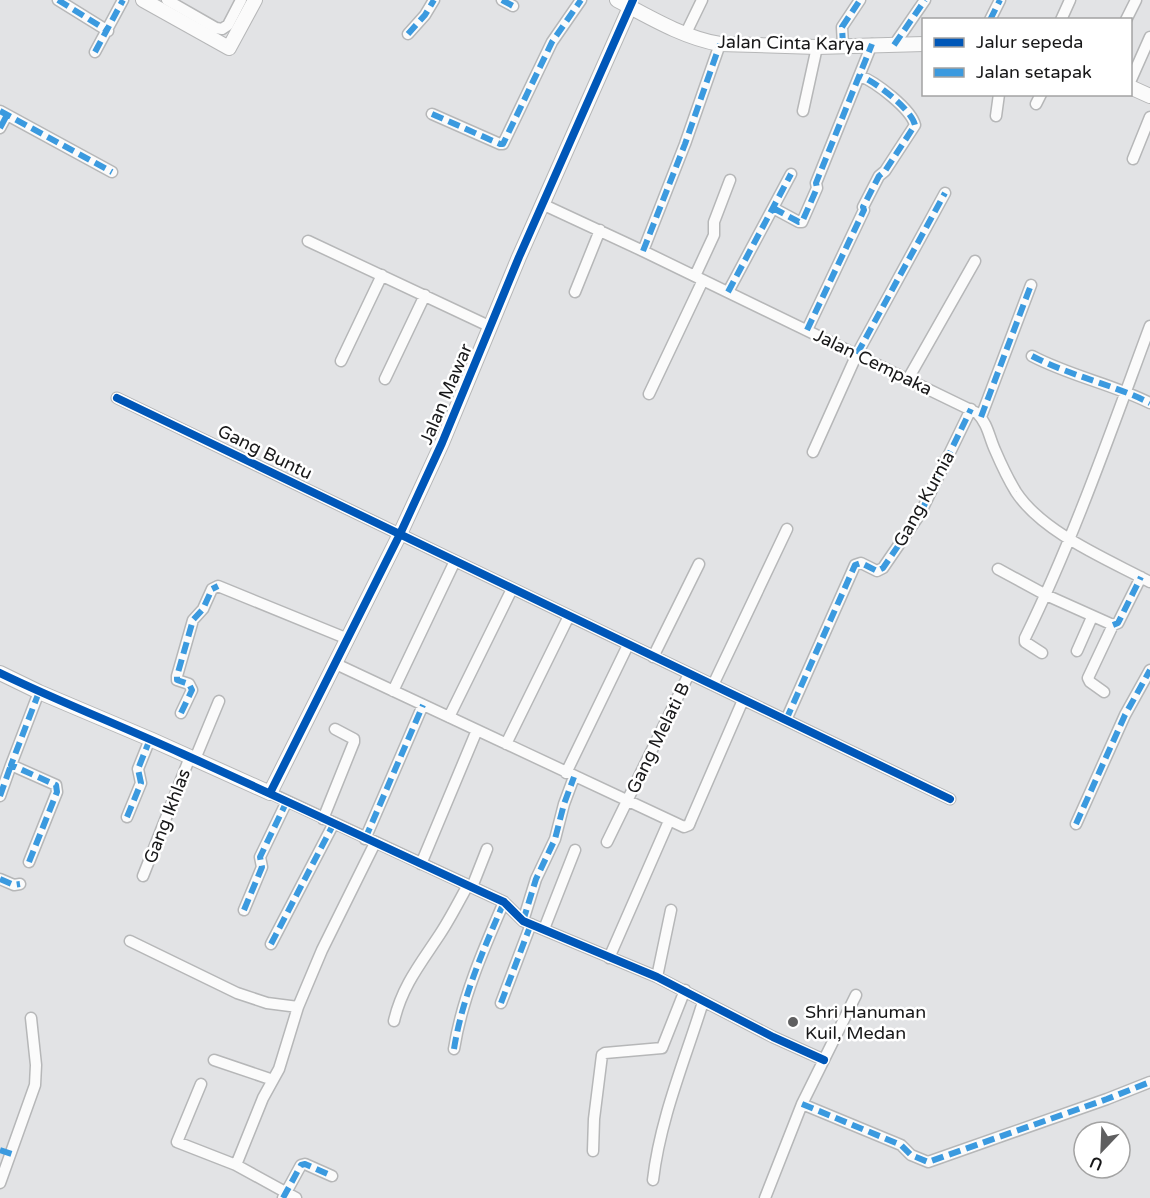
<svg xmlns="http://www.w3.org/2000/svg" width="1150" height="1198" viewBox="0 0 1150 1198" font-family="'Varela Round',sans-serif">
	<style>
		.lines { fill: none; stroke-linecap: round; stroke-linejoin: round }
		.minor-casing { stroke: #b6b7b8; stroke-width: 13 }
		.tertiary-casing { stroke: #b6b7b8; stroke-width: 16 }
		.minor { stroke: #fbfbfb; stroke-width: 10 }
		.tertiary { stroke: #fbfbfb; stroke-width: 14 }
		.quiet { stroke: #3b9adf; stroke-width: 6; stroke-dasharray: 12 6; stroke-linecap: butt }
		.cycleway-casing { stroke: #fff; stroke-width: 11 }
		.cycleway { stroke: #0057b8; stroke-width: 8 }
		.poi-dot { fill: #5f5f60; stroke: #fff; stroke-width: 2 }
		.labels { text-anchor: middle; stroke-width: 5; stroke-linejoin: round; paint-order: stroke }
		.street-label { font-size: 18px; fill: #181819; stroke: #fff }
		.poi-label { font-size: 18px; fill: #181819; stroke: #fff; text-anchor: start }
	</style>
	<rect width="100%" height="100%" fill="#e2e3e5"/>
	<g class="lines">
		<defs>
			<path id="minor" d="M58 0 108 31
				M167 0 216 28 222 29 228 25 241 0
				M502 0 513 6
				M990 20 1000 0
				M1061 20 1070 0
				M1126 20 1136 0
				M686 33 702 0
				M408 34 425 15 434 0
				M843 45 842 27 860 0
				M894 45 925 0
				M95 52 123 0
				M1130 82 1150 37
				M1036 104 1041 94
				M0 111 112 172
				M803 111 817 47
				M432 114 500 144H503L552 42 581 0
				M996 116 999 94
				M0 128 7 115
				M1133 159 1150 117
				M542 204 643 251 977 413C988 424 989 437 995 450 1001 464 1008 479 1016 492 1043 533 1107 559 1150 582
				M773 208 799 222H802L817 188 816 183 872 44
				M308 241 491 327
				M643 251 685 144 720 44
				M695 276 714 235V222L730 180
				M575 292 600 230
				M728 292 791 174
				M807 330 864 210 863 207 879 176 885 171 915 125C911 109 876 82 860 76
				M1032 356C1070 376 1112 384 1150 403
				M341 361 382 275
				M385 379 425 295
				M908 379 975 261
				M649 394 703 280
				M117 398 950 799
				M981 417 1031 285
				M813 452 857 354 945 193
				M998 569 1046 595 1113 625 1088 678 1090 682 1104 692
				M1113 625 1118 623 1141 577
				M1077 651 1092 617
				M1042 653 1025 642V638C1074 538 1111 431 1150 326
				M653 657 699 564
				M336 664 684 827 689 825 691 820 743 700
				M713 685 787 529
				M393 691 455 561
				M181 713 192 690 189 684 177 680V676L193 620 203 609 212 589 218 586 348 639
				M449 717 512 589
				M786 720 855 565 861 563 877 571 883 568 920 514 971 409
				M506 744 569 616
				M195 759 219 701
				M566 773 628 645
				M270 793 504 902 523 921 657 977 773 1037 824 1060
				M0 796 11 765
				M127 817 141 783 138 769 150 739
				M323 819 354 742V739L335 729
				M1076 824 1125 715 1150 670
				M365 839 423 705
				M607 842 689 674
				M29 862 57 792 56 785 11 765 39 692
				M421 864 477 730
				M143 876 190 757
				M0 879 14 885 20 884
				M472 887 487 849
				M244 910 262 867 260 857 287 801
				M523 921 536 879 555 839 564 804 574 777
				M544 929 575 850
				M130 941 237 993 267 1003 298 1007
				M271 944 334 823
				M609 958 669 821
				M657 977 671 910
				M501 1003 531 924
				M394 1021C402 986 421 963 440 934 450 919 459 901 468 885
				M454 1049C462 998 484 948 504 902
				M214 1060 273 1080
				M201 1084 177 1142 236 1165 296 1198
				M802 1104 901 1145 911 1155 928 1162 1107 1099 1150 1082
				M593 1151 594 1119 602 1055 605 1053 662 1048 685 990
				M236 1165 263 1098 279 1069 298 1007 322 950 375 843
				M653 1180C660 1119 685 1060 703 1002
				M0 1183 35 1085 36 1065 31 1018
				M283 1198 301 1165 305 1164 332 1176
				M765 1198 802 1104 856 995"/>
			<path id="tertiary" d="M143 0 229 48 255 0
				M617 0C649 17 684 38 720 44L817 47 924 44
				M1130 87 1150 96
				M0 673 39 692 150 739 270 793 400 534 442 443 519 257 630 7"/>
		</defs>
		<use href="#minor" class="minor-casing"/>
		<use href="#tertiary" class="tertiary-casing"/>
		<use href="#minor" class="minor"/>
		<use href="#tertiary" class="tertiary"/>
		<path class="quiet" d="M58 0 108 31
			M502 0 513 6
			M990 20 1000 0
			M408 34 425 15 434 0
			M843 45 842 27 860 0
			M894 45 925 0
			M95 52 123 0
			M0 111 112 172
			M432 114 500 144H503L552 42 581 0
			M0 128 7 115
			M773 208 799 222H802L817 188 816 183 872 44
			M643 251 685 144 720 44
			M728 292 791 174
			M807 330 864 210 863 207 879 176 885 171 915 125C911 109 876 82 860 76
			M857 354 945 193
			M1032 356C1070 376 1112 384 1150 403
			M981 417 1031 285
			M1113 625 1118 623 1141 577
			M181 713 192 690 189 684 177 680V676L193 620 203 609 212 589 218 586
			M786 720 855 565 861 563 877 571 883 568 920 514 971 409
			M0 796 11 765
			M127 817 141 783 138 769 150 739
			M1076 824 1125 715 1150 670
			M365 839 423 705
			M29 862 57 792 56 785 11 765 39 692
			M0 879 14 885 20 884
			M244 910 262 867 260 857 287 801
			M523 921 536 879 555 839 564 804 574 777
			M271 944 334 823
			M501 1003 531 924
			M454 1049C462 998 484 948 504 902
			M802 1104 901 1145 911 1155 928 1162 1107 1099 1150 1082
			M0 1150 12 1154
			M283 1198 301 1165 305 1164 332 1176"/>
		<defs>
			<path id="cycleway" d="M117 398 950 799
				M0 673C60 702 122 726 183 754 290 802 397 853 504 902L523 921 657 977 773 1037 824 1060
				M270 793 400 534 442 443 519 257 633 0"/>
		</defs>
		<use href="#cycleway" class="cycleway-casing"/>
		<use href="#cycleway" class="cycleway"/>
	</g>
	<circle class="poi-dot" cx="793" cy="1022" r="6"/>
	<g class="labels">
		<g class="street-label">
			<text transform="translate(791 43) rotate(1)" y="6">Jalan Cinta Karya</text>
			<text transform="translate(873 362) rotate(26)" y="6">Jalan Cempaka</text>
			<text transform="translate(446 394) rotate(-67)" y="6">Jalan Mawar</text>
			<text transform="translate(265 452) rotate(26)" y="6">Gang Buntu</text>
			<text transform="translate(924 499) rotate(-61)" y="6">Gang Kurnia</text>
			<text transform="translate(658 738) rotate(-64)" y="6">Gang Melati B</text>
			<text transform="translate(167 816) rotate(-69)" y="6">Gang Ikhlas</text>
		</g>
		<g class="poi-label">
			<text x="805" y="1018">Shri Hanuman<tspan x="805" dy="21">Kuil, Medan</tspan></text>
		</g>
	</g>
	<rect x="922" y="18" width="210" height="78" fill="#ffffff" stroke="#a3a3a3" stroke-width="1.5"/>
	<rect x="934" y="38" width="30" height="9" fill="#0057b8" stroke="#a3a3a3" stroke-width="1.5"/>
	<text x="976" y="48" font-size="18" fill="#181819">Jalur sepeda</text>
	<rect x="934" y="68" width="30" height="9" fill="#3b9adf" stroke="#a3a3a3" stroke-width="1.5"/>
	<text x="976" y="78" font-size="18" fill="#181819">Jalan setapak</text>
	<g transform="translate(1102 1150) rotate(203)"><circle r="28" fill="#ffffff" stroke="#a3a3a3" stroke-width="1.5"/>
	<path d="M0-4.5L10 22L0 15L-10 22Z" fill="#5f5f60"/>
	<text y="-9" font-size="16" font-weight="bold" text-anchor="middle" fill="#181819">U</text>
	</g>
</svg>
